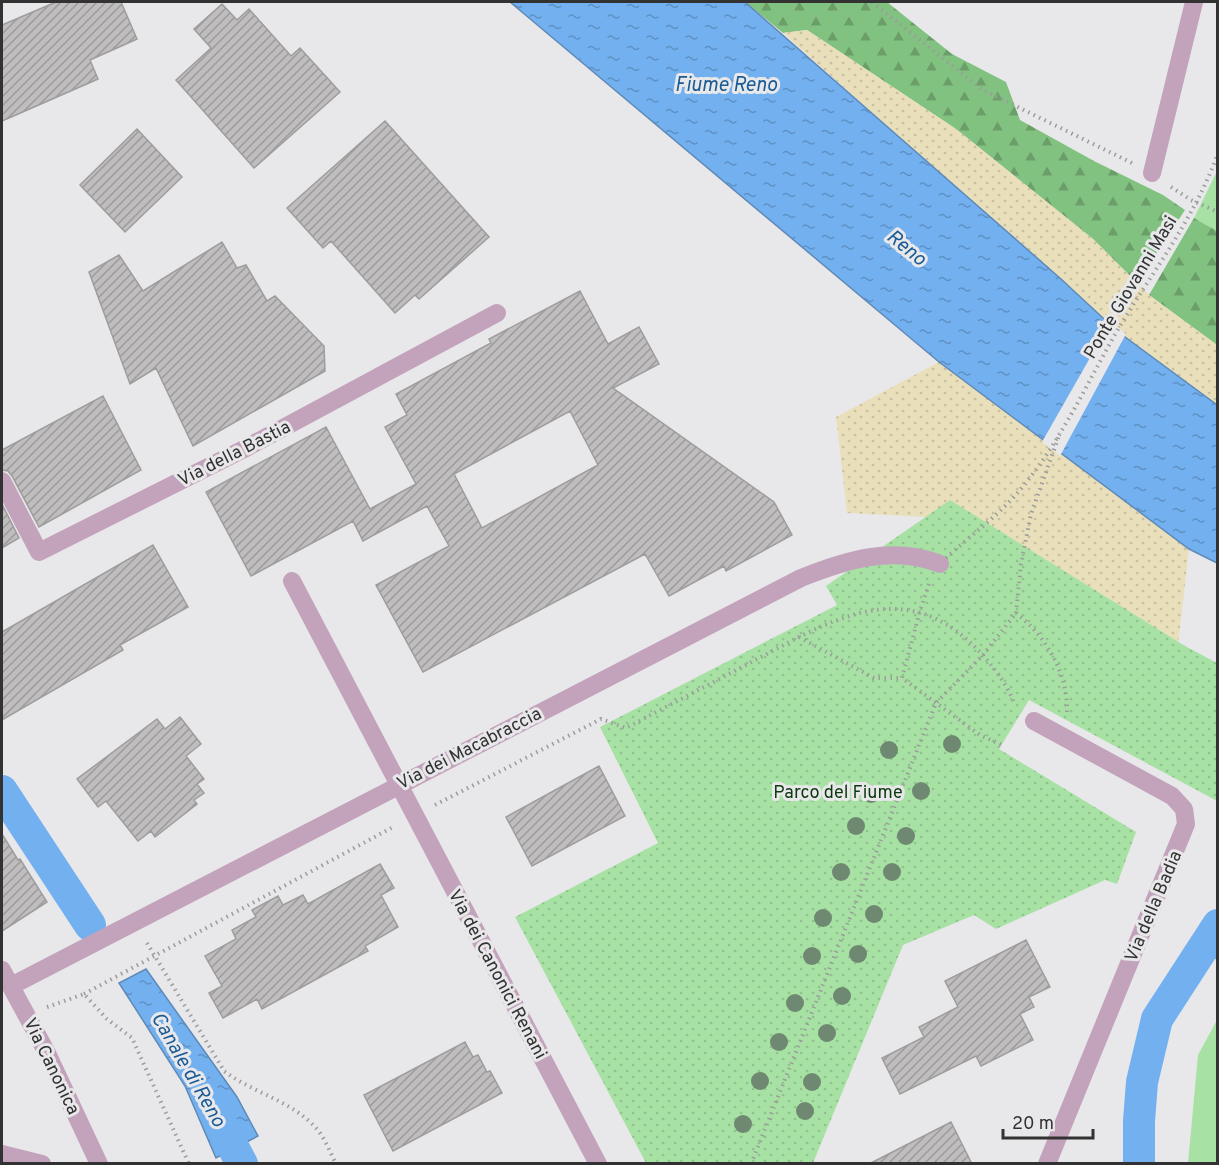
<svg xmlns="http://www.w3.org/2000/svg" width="1219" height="1165" viewBox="0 0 1219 1165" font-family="Overpass,sans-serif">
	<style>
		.green { fill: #a7e2a4 }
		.forest { fill: url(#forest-firs) }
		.sand { fill: url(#sand-dots) }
		.park { fill: url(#park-dots) }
		.water { fill: url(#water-ripples); stroke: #5f8ab7; stroke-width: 1.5 }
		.pier { fill: #e8e8ea }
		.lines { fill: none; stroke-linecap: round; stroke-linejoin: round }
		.canal { stroke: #72b0f0; stroke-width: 32 }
		.building { fill: url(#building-hatch); stroke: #9e9c9d; stroke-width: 1.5; fill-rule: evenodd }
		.path { stroke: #9c9c9d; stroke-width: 4; stroke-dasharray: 1.5 4.5; stroke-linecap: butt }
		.minor { stroke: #c3a3bb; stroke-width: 18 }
		.path-bridge { stroke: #9c9c9d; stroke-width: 4; stroke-dasharray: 1.5 4.5; stroke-linecap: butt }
		.tree { fill: #6f8871 }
		.labels { text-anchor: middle; stroke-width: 6; stroke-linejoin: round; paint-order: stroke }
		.street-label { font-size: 18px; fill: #323232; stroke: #e8e8ea }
		.park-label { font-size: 18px; fill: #0c390e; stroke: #e8e8ea }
		.water-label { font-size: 20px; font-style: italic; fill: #1a5a95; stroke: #e8e8ea }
	</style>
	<defs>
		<pattern id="forest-firs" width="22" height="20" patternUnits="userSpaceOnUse" patternTransform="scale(1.5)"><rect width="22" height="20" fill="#82c280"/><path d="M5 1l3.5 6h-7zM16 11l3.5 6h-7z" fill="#6b9e69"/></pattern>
		<pattern id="sand-dots" width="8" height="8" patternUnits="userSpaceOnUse" patternTransform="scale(1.5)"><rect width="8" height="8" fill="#e9dfba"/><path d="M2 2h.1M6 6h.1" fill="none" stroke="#c8c0a0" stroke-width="1.8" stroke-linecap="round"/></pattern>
		<pattern id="park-dots" width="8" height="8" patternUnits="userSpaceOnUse" patternTransform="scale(1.5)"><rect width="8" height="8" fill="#a7e2a4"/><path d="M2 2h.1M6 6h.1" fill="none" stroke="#90c28e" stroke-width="1.8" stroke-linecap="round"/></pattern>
		<pattern id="water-ripples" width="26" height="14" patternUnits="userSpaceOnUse" patternTransform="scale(1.5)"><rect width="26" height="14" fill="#72b0f0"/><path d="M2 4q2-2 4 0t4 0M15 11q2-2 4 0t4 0" fill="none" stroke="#5e90c3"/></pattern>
		<pattern id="building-hatch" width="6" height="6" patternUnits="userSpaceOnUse" patternTransform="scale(1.5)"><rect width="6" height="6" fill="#bfbdbe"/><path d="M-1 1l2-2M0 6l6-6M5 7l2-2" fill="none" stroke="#9c9a9b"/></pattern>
	</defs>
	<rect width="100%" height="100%" fill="#e8e8ea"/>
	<path class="green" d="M1217 171V231L1194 218Z
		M1217 1020V1163H1188L1198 1055Z"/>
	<path class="forest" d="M745 2H887L952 54 1006 82 1020 120 1094 161 1163 195 1185 210 1137 283 1093 239 956 129 807 30 783 33Z
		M1194 218 1217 231V345L1149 295Z
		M1217 911 1218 960H1217L1198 948Z"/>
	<path class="sand" d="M807 30 956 129 1093 239 1149 295 1217 345V405L1117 331 783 33Z
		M939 362 1189 549 1174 679 972 533 926 517 847 513 836 417Z"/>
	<path class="park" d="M950 500 1185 646 1217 663V801L1029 700 999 749 1136 832 1117 884 1105 880 996 929 974 915 903 945 813 1163H646L515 917 658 843 600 727 837 605 826 586Z"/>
	<path class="water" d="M510 2H745L1061 279 1117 331 1217 405V563L1189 549 939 362Z
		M146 969 237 1097 258 1136 216 1158 185 1086 119 983Z"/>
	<path class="pier" d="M1111 321 1126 334 1060 456 1042 442Z"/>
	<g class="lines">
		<path class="canal" d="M2 791 90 925
			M214 1111 242 1164
			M1139 1164V1121L1142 1082 1157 1019 1218 925"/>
	</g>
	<path class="building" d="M56 2H121L137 39 90 60 98 79 2 121V25Z
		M222 4 237 20 249 9 291 56 300 48 340 92 254 168 176 80 211 48 194 29Z
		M385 121 489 237 419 299 415 295 395 313 331 241 323 248 287 208Z
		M137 129 182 177 125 232 80 185Z
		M222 242 237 268 246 265 267 301 275 296 324 346 325 371 193 446 156 368 130 384 89 272 119 255 143 291Z
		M580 291 608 344 639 327 659 364 613 388 774 502 792 535 726 571 724 566 669 596 645 554 423 672 376 585 449 546 427 506 363 541 353 521 251 576 206 492 326 427 370 509 416 484 385 427 407 415 396 394 491 343 489 339ZM570 411 598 465 482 528 454 474Z
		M103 396 141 470 39 527 12 476 8 471 2 470V450Z
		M2 504 19 538 2 548Z
		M153 545 188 607 120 645 123 650 2 720V632Z
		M180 717 201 744 186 756 204 779 197 784 204 793 194 800 197 804 155 837 151 831 138 841 106 801 98 807 77 779 157 719 165 729Z
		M599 766 625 816 532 866 506 817Z
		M2 834 18 860 20 859 47 902 2 931Z
		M380 864 394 888 381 895 398 927 365 946 368 951 262 1009 257 999 223 1018 209 993 222 986 205 956 236 939 232 930 256 917 252 910 278 896 283 905 303 895 308 904Z
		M1026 940 1050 987 1029 997 1034 1007 1020 1014 1033 1040 981 1066 976 1056 900 1094 882 1058 924 1037 919 1027 958 1007 945 981Z
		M465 1042 473 1057 478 1055 487 1072 490 1071 502 1093 393 1151 364 1095Z
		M951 1122 972 1164H869Z"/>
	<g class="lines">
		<path class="path" d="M872 2 983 90 1132 163
			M1171 187 1191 200 1218 212
			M929 584 920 611 902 678 980 735 1002 745
			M1016 613 1021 564 1031 514 1060 433
			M1016 613C1046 636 1068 673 1067 712
			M799 637 874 678H902
			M435 805 601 719 626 728 799 637C867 603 922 591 980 652 994 667 1008 686 1015 705
			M147 943 224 1071C253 1093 290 1100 315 1127 324 1136 330 1152 336 1164
			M84 994 395 826
			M47 1007 84 994 107 1019 132 1038 189 1164
			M751 1164 936 703 983 655 1016 613"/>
		<path class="minor" d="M1152 173 1194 2
			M2 481 39 552 244 449 497 313
			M292 581 598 1164
			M1034 721 1172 796 1184 809 1186 824 1047 1164
			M2 970 47 1053 99 1164
			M11 986 801 578C846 560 893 545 940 564
			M2 1154 42 1164"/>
		<path class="path-bridge" d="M946 558C970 536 999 515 1020 490 1060 443 1086 385 1117 331 1152 272 1195 218 1218 153"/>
	</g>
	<g class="tree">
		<circle cx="952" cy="744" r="9"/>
		<circle cx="889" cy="750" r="9"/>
		<circle cx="921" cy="791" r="9"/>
		<circle cx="871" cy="794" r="9"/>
		<circle cx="856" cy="826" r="9"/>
		<circle cx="906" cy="836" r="9"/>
		<circle cx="841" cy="872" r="9"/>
		<circle cx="892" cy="872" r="9"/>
		<circle cx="874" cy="914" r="9"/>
		<circle cx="823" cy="918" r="9"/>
		<circle cx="858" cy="954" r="9"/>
		<circle cx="812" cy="956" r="9"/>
		<circle cx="842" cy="996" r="9"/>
		<circle cx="795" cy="1003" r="9"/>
		<circle cx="827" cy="1033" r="9"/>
		<circle cx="779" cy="1042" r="9"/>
		<circle cx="760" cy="1081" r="9"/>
		<circle cx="812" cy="1082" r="9"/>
		<circle cx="805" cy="1111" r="9"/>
		<circle cx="743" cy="1124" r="9"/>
	</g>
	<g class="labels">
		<g class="street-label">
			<text transform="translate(1130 287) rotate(-59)" y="6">Ponte Giovanni Masi</text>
			<text transform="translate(234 453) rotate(-27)" y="6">Via della Bastia</text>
			<text transform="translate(469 748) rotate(-27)" y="6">Via dei Macabraccia</text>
			<text transform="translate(1153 906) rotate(-67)" y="6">Via della Badia</text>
			<text transform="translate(498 974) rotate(62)" y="6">Via dei Canonici Renani</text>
			<text transform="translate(52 1066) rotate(64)" y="6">Via Canonica</text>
		</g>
		<g class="park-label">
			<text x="838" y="798">Parco del Fiume</text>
		</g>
		<g class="water-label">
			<text x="726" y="91">Fiume Reno</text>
			<text transform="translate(907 247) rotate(39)" y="7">Reno</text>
			<text transform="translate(189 1069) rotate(60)" y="7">Canale di Reno</text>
		</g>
	</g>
	<rect width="1219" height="1165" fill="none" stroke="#323232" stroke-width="6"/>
	<path d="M1003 1129v9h90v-9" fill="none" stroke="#323232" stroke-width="3"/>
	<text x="1012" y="1129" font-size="18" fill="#323232" stroke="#e8e8ea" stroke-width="4.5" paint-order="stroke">20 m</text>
</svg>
